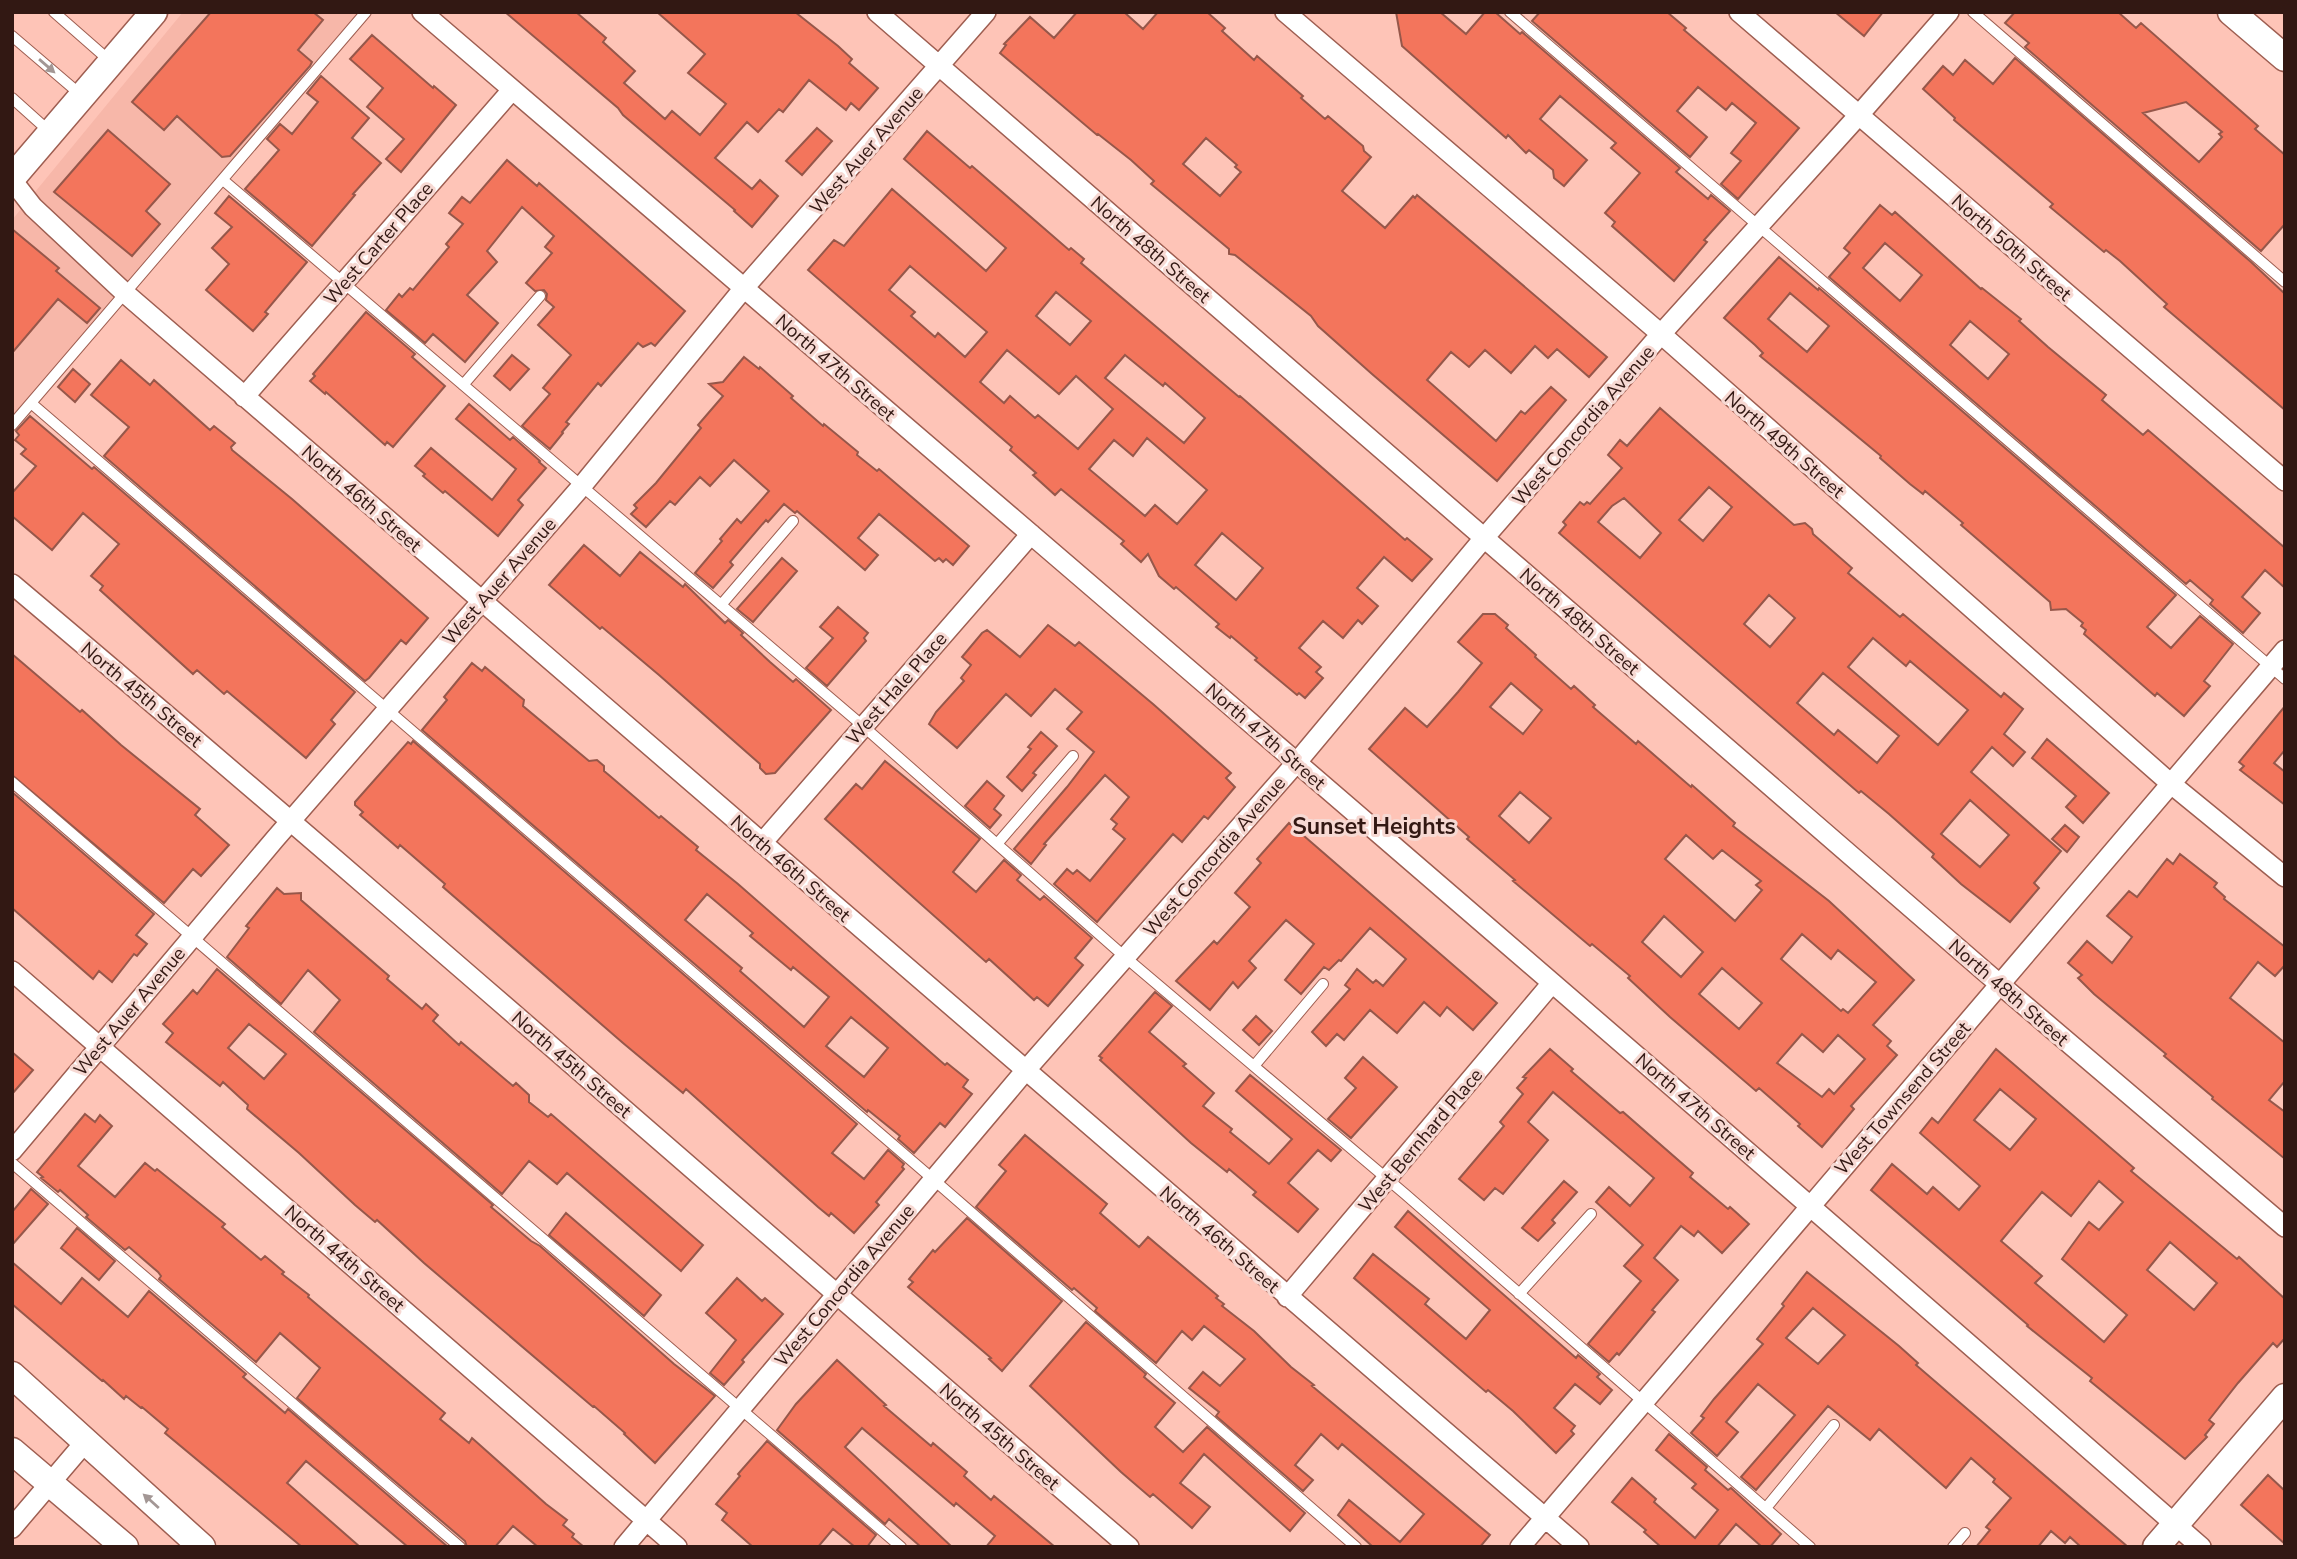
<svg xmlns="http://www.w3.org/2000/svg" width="2297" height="1559" viewBox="0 0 2297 1559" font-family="'Nunito Sans',sans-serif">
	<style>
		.built { fill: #f7b7a9 }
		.building { fill: #f3755c; stroke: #96574a; stroke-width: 2; fill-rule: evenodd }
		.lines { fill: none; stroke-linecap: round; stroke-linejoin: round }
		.lane-casing { stroke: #9e5e51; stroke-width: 12 }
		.street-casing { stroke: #9e5e51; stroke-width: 22 }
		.secondary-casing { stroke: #9e5e51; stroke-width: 29 }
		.lane { stroke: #fff; stroke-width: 10 }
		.street { stroke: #fff; stroke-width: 19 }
		.secondary { stroke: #fff; stroke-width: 26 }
		.oneway { fill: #a39795 }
		.labels { text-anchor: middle; stroke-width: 6; stroke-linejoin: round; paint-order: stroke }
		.street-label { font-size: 19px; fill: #321813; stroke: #f7d9d3 }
		.quarter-label { font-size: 23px; font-weight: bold; fill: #321813; stroke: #f7d9d3 }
	</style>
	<rect width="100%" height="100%" fill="#fec4b7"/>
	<path class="built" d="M183 12H363L12 428V220Z"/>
	<path class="building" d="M211 12H313L323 20 298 50 312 62 310 66 230 156 222 157 177 116 164 130 132 102Z
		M505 12H576L606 38 603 42 635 71 624 83 665 119 672 111 700 135 726 104 688 73 705 54 657 12H795L838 46 852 59 849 63 878 88 859 110 851 103 846 110 809 80 783 112 779 109 758 132 747 122 715 158 752 189 760 180 778 196 752 227 734 211 735 210 623 115 618 108Z
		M1077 12H1124L1143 29 1158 12H1207L1225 28 1222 31 1254 60 1257 56 1303 96 1301 98 1325 119 1328 116 1363 146 1364 151 1371 157 1342 191 1385 228 1413 196 1415 198 1417 195 1607 357 1589 377 1557 349 1548 358 1535 346 1511 373 1485 350 1469 367 1451 352 1427 380 1496 441 1521 411 1525 414 1551 387 1566 400 1497 481 1372 374 1318 326 1311 316 1235 255 1229 254V249L1151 184 1154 181 1131 160 1098 134 1097 135 1000 53 1006 45 1004 44 1030 17 1054 38ZM1206 138 1237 165 1235 167 1241 172 1220 196 1183 164Z
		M1396 12H1440L1466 34 1485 12H1495L1520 34 1522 32 1680 168 1676 172 1708 199 1711 195 1730 211 1704 240 1707 242 1674 281 1612 226 1615 222 1605 213 1640 173 1611 148 1616 143 1560 96 1540 119 1587 160 1564 186 1554 178 1553 170 1529 150 1526 153 1508 135 1506 138 1402 46Z
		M1540 12H1667L1686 28 1684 30 1799 128 1738 199 1721 184 1741 161 1731 153 1756 123 1732 103 1726 110 1698 87 1677 111 1707 137 1690 157 1532 21Z
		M1835 12H1883L1864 36Z
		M2015 12H2118L2136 28 2141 23 2258 126 2255 129 2285 155V224L2261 251 2025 47 2029 43 2005 23ZM2186 102 2222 132 2219 134 2222 137 2199 162 2143 113Z
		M372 35 433 88 434 86 456 105 401 172 386 159 404 139 367 107 383 88 350 59Z
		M2015 58 2251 262 2285 294V410L2164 307 2167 304 2120 261 2106 250 2104 252 2050 207 2053 204 1954 120 1955 118 1923 89 1943 66 1953 75 1965 60 1993 84Z
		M321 76 369 118 352 138 381 163 353 194 355 195 312 246 245 189 279 150 267 139 280 124 292 134 318 102 307 93Z
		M817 128 832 141 802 175 786 161Z
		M108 130 170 184 146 211 160 224 132 256 54 192Z
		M927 131 970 168 972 166 1069 250 1071 248 1084 259 1081 263 1239 397 1240 396 1405 540 1407 538 1432 559 1412 581 1384 557 1357 588 1378 606 1362 624 1358 620 1343 638 1323 621 1299 648 1321 667 1316 672 1323 678 1305 698 1299 693 1297 695 1255 660 1257 658 1231 636 1230 638 1216 627 1219 624 1176 587 1174 589 1159 576 1148 554 1141 562 1121 544 1124 541 1061 489 1055 495 1033 475 1036 473 1010 450 1012 447 808 270 834 240 844 246 892 189 986 271 1006 248 904 159ZM910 266 987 332 965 357 938 333 935 337 911 316 915 312 889 290ZM1056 292 1091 321 1070 345 1036 316ZM1007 350 1059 394 1076 376 1113 409 1078 449 1038 415 1035 418 1010 396 1004 403 980 382ZM1125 355 1163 386 1165 383 1205 418 1184 443 1105 378ZM1147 438 1207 490 1177 524 1155 505 1145 516 1089 469 1114 440 1133 456ZM1222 533 1263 568 1236 600 1195 565Z
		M507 160 537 186 539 183 685 311 655 346 651 343 643 347 638 343 601 386 598 383 566 422 569 424 562 432 563 433 550 449 522 426 550 394 543 388 571 355 538 325 554 307 546 300 547 294 544 290 535 291 526 283 552 253 545 247 554 236 522 207 487 251 497 262 467 295 498 323 465 362 433 334 425 343 386 310 399 294 402 297 410 288 413 290 449 247 446 244 463 224 449 213 462 197 470 203Z
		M229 196 307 262 265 312 268 314 253 331 206 290 229 264 212 248 232 227 215 213Z
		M1880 205 1892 215 1895 212 1981 289 1982 288 2021 319 2019 321 2048 347 2106 395 2102 400 2143 435 2148 430 2285 548V588L2265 570 2242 597 2260 613 2243 633 2210 604 2213 600 2190 580 2186 584 1829 277 1850 253 1844 248ZM1885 243 1922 275 1900 301 1863 268ZM1970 321 2009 354 1988 379 1950 345Z
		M12 229 59 268 56 271 100 308 87 323 58 299 12 353Z
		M1779 257 1818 290 1819 288 2176 595 2147 627 2171 648 2200 616 2233 644 2204 681 2210 686 2184 716 2157 693 2155 696 2084 634 2086 630 2081 626 2083 623 2066 609 2051 610 2050 602 1961 525 1963 523 1925 491 1923 494 1910 484 1880 458 1881 456 1760 356 1763 353 1755 345 1724 318ZM1790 293 1829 326 1807 352 1768 319Z
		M366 312 415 354 412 357 445 386 393 447 387 442 385 445 326 392 325 394 310 381 315 376 313 374Z
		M512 355 529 369 510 390 494 376Z
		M744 357 759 369 760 367 793 396 791 398 823 426 824 424 858 452 857 455 877 471 879 469 969 546 953 565 946 559 943 562 939 558 935 561 879 514 858 538 878 555 865 570 797 511 795 513 784 504 768 522 766 520 730 562 733 565 713 588 695 573 722 541 720 539 737 519 741 523 769 491 734 460 710 486 700 477 675 505 670 501 646 527 631 514 637 508 634 505 656 483 701 428 698 425 723 396 709 384 723 382Z
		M121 360 150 385 154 380 210 430 214 426 235 443 231 447 232 450 292 499 428 618 406 644 401 640 369 678 365 681 104 456 129 427 91 395Z
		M73 369 90 384 75 402 58 387Z
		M469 404 510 440 513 437 540 461 539 462 546 468 518 500 523 505 498 536 445 491 443 493 423 476 425 474 415 466 431 448 492 500 516 469 456 419Z
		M1660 408 1794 525 1805 523 1812 529 1813 534 1852 568 1848 573 1900 617 1903 614 2001 697 2004 693 2023 709 2004 734 2025 752 2013 766 1992 747 1971 772 2061 851 2034 883 2039 888 2010 922 1961 884 1932 857 1934 854 1889 814 1861 791 1859 793 1559 533 1566 525 1563 522 1580 502 1584 505 1587 502 1590 504 1622 468 1608 455 1620 440 1627 446ZM1709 487 1732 507 1703 541 1679 520ZM1624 498 1661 533 1640 558 1598 522 1612 506ZM1769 595 1795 618 1770 647 1744 624ZM1873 638 1906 666 1910 661 1968 710 1938 745 1848 667ZM1823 673 1899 736 1877 763 1838 730 1834 735 1797 703ZM1970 800 2009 835 1980 867 1941 834Z
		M30 416 92 469 94 467 355 692 331 720 335 724 306 758 227 691 224 694 197 670 193 674 100 590 103 586 91 576 119 544 83 513 52 550 12 516V493L36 466 21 454 26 449 15 440 19 435 16 431Z
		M584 545 620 576 640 552 683 587 685 584 725 623 728 620 743 633 741 635 770 662 793 682 796 679 831 710 775 773 766 774 760 768V764L659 675 602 627 600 629 549 585Z
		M782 558 797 571 753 622 737 609Z
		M838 607 868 633 864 638 866 641 827 686 806 668 833 638 820 627Z
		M1483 614H1495L1508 625 1506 628 1536 655 1535 657 1571 689 1574 686 1595 705 1593 707 1636 744 1638 741 1691 787 1692 785 1735 823 1733 826 1829 901 1914 980 1873 1025 1891 1041 1887 1046 1897 1055 1851 1106 1854 1109 1822 1147 1798 1126 1800 1124 1759 1088 1756 1091 1670 1017 1628 978 1630 976 1592 944 1590 946 1513 881 1515 880 1467 839 1469 837 1369 749 1405 708 1427 727 1458 692 1482 663 1458 642ZM1511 683 1542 710 1523 734 1490 707ZM1520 792 1551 818 1529 843 1499 816ZM1686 835 1713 859 1722 850 1761 881 1756 885 1762 890 1735 921 1665 859ZM1664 916 1703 952 1681 977 1642 942ZM1802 934 1831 959 1838 950 1876 982 1848 1013 1843 1009 1841 1011 1781 959ZM1722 968 1762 1003 1739 1029 1699 994ZM1802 1034 1823 1052 1838 1035 1865 1059 1834 1094 1829 1089 1822 1097 1777 1063Z
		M1048 625 1075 646 1079 642 1153 704 1231 773 1226 778 1235 787 1208 819 1204 816 1182 842 1173 834 1097 922 1054 884 1067 869 1073 874 1077 870 1090 881 1125 839 1113 829 1117 824 1111 819 1129 797 1105 775 1044 844 1046 845 1031 864 1014 849 1067 787 1094 752 1067 729 1082 712 1055 689 1031 716 1006 694 957 748 929 724 936 712 964 681 961 678 971 665 962 657 982 633 987 630 1020 657Z
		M12 654 80 712 82 710 121 745 200 809 195 815 229 845 201 876 193 869 164 903 12 775Z
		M472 663 482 671 485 667 524 700 523 706 589 761 597 760 604 766V771L610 776 659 818 661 816 698 847 696 850 738 884 945 1065 947 1063 968 1080 963 1087 972 1094 945 1127 940 1123 914 1153 898 1139 900 1136 868 1110 867 1112 422 730 447 700 444 697ZM707 894 753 933 750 936 791 970 793 967 829 997 804 1027 740 971 742 968 685 920ZM851 1017 888 1048 864 1077 826 1046Z
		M2285 706V750L2274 763 2285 772V805L2240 770 2244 766 2239 762Z
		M1041 732 1057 746 1033 773 1036 775 1022 791 1007 777 1031 749 1028 747Z
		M2047 739 2109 793 2083 823 2066 807 2076 796 2032 758Z
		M413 741 857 1124 832 1153 864 1179 888 1150 904 1164 902 1167 904 1169 876 1202 879 1205 854 1233 831 1213 829 1216 818 1207 686 1089 683 1093 623 1043 443 887 445 884 400 845 398 848 360 815 363 812 355 805V802L408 742 411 744Z
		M885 761 980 839 953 872 976 892 1004 860 1021 875 1017 880 1040 900 1044 896 1092 938 1075 958 1083 965 1048 1006 1037 997 1034 1000 989 959 986 962 825 819 856 784 862 789Z
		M987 781 1004 796 994 809 1001 815 990 828 965 806Z
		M12 792 154 914 136 935 147 944 137 956 134 954 112 982 99 971 93 979 12 908Z
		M1289 823 1497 1003 1473 1030 1447 1007 1440 1016 1424 1002 1397 1033 1370 1010 1344 1040 1337 1034 1326 1046 1312 1032 1350 989 1345 985 1357 969 1373 983 1376 980 1383 986 1406 959 1370 928 1341 961 1339 960 1329 970 1324 967 1301 994 1285 980 1314 944 1286 920 1249 961 1256 968 1238 988 1233 982 1210 1010 1176 981 1214 941 1217 944 1250 907 1235 893 1261 863 1257 859Z
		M2065 825 2079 837 2067 852 2052 839Z
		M2180 854 2217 883 2214 887 2225 897 2224 899 2285 947V965L2275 976 2258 962 2230 998 2285 1043V1081L2269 1100 2285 1112V1159L2212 1099 2213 1097 2164 1056 2166 1054 2094 994 2078 978 2082 975 2068 963 2087 941 2112 963 2132 937 2107 916 2129 891 2137 897 2167 859 2173 864Z
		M277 888 284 894 301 893V900L389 976 387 979 422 1009 426 1004 438 1015 433 1021 459 1045 461 1042 513 1086 516 1083 529 1095V1102L548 1117 551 1114 703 1245 681 1271 567 1173 557 1184 529 1161 502 1194 314 1032 340 1000 308 970 281 1004 227 957 249 928 246 926Z
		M217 969 493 1205 491 1207 531 1241 540 1246 674 1364 715 1396 655 1463 624 1434 625 1433 594 1406 593 1407 424 1263 377 1220 375 1222 355 1205 299 1153 247 1109 248 1105 223 1082 220 1086 166 1042 173 1033 163 1024 193 990 197 994ZM249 1024 286 1054 264 1079 228 1048Z
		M1155 992 1172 1006 1149 1032 1186 1064 1183 1066 1214 1093 1203 1106 1232 1129 1230 1132 1269 1164 1292 1139 1236 1091 1250 1075 1341 1150 1331 1161 1318 1150 1288 1183 1318 1209 1298 1232 1253 1195 1256 1192 1229 1169 1227 1172 1191 1143 1100 1060 1102 1058 1099 1056Z
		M1256 1016 1272 1031 1259 1045 1243 1030Z
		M1550 1049 1573 1069 1571 1071 1620 1113 1623 1112 1693 1173 1690 1177 1728 1209 1730 1207 1749 1224 1722 1253 1698 1231 1694 1236 1681 1226 1654 1258 1678 1280 1652 1310 1655 1312 1619 1355 1617 1353 1609 1362 1588 1344 1641 1281 1624 1266 1643 1245 1596 1202 1609 1187 1630 1206 1654 1178 1553 1092 1528 1122 1548 1140 1503 1194 1495 1188 1484 1200 1459 1179 1504 1126 1500 1122 1523 1094 1517 1088 1526 1078 1523 1077Z
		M1996 1049 2134 1168 2131 1171 2237 1259 2239 1257 2285 1299V1338L2277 1347 2273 1343 2238 1383 2209 1420 2214 1424 2205 1435 2207 1437 2185 1459 2090 1381 2092 1378 2027 1326 2028 1325 1871 1190 1892 1164 1927 1194 1933 1187 1959 1210 1980 1186 1920 1133 1932 1118 1938 1123ZM2000 1089 2036 1119 2010 1150 1974 1120ZM2099 1181 2123 1202 2099 1230 2089 1222 2062 1259 2127 1315 2104 1342 2035 1283 2042 1276 2001 1241 2042 1192 2071 1216ZM2170 1242 2217 1283 2194 1310 2147 1270Z
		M12 1052 33 1070 12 1094Z
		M1363 1057 1397 1087 1351 1138 1328 1119 1356 1088 1345 1078Z
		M85 1114 95 1122 100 1115 112 1126 78 1166 115 1197 145 1163 155 1171 157 1169 225 1224 222 1227 261 1260 265 1256 284 1272 282 1274 309 1295 308 1297 445 1413 440 1419 469 1443 472 1438 546 1504 567 1520 563 1525 574 1534 572 1537 584 1547H538L513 1526 495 1547H467L465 1541 297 1398 320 1368 280 1333 256 1362 159 1279 161 1276 158 1272 129 1247 125 1250 86 1217 88 1215 60 1190 58 1192 41 1178 43 1177 37 1172Z
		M1025 1135 1107 1204 1100 1213 1139 1247 1148 1237 1218 1296 1216 1298 1224 1304 1222 1306 1254 1331 1291 1367 1314 1385 1312 1386 1490 1535 1480 1547H1373L1338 1515 1349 1500 1400 1542 1424 1514 1342 1444 1338 1449 1321 1434 1295 1465 1313 1480 1303 1491 1216 1416 1219 1412 1189 1388 1203 1372 1220 1386 1245 1359 1204 1326 1192 1340 1182 1331 1156 1363 1095 1311 1097 1308 1074 1288 1072 1290 976 1207 1006 1171 999 1165Z
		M1564 1181 1577 1192 1552 1220 1555 1223 1538 1241 1522 1228Z
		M31 1189 48 1204 12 1245V1212Z
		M1408 1211 1576 1358 1578 1355 1600 1374 1597 1377 1612 1390 1600 1404 1575 1384 1554 1408 1575 1426 1571 1431 1574 1434 1556 1453 1513 1411 1488 1390 1486 1392 1354 1278 1373 1254 1429 1299 1425 1304 1466 1339 1490 1310 1395 1227Z
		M566 1213 661 1295 644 1316 549 1235Z
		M967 1218 1062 1301 1002 1371 989 1359 991 1358 908 1287 913 1282 909 1279 933 1250 935 1252Z
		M77 1228 115 1261 99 1280 61 1248Z
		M12 1262 61 1304 82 1278 128 1317 149 1291 246 1374 243 1377 285 1413 288 1409 448 1547H408L306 1461 287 1483 360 1547H302L165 1433 168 1429 142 1407 141 1408 126 1396 124 1399 103 1380 102 1381 12 1304Z
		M1807 1272 1899 1346 1918 1363 1916 1365 2128 1547H2081L2070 1537 2065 1543 2051 1531 2038 1547H1976L1990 1530 1986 1527 2011 1498 1993 1482 1995 1479 1971 1458 1946 1488 1879 1429 1870 1440 1828 1406 1756 1490 1741 1477 1795 1415 1758 1384 1726 1422 1738 1432 1717 1456 1691 1433 1704 1418 1701 1416 1714 1399 1763 1344 1757 1339 1784 1306 1782 1304ZM1813 1308 1845 1335 1818 1364 1786 1338Z
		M737 1278 762 1301 765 1298 783 1314 742 1360 744 1362 724 1385 710 1373 736 1340 706 1313Z
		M1086 1322 1146 1374 1144 1377 1175 1403 1155 1427 1183 1452 1207 1427 1305 1513 1290 1531 1204 1454 1180 1483 1210 1507 1192 1528 1153 1494 1150 1497 1121 1472 1030 1386Z
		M837 1360 886 1405 884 1406 931 1446 933 1443 967 1472 964 1476 991 1500 994 1496 1055 1547H986L995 1536 956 1503 954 1506 862 1428 845 1447 952 1547H921L889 1519 885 1524 777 1430 796 1404Z
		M1669 1434 1707 1467 1705 1470 1728 1490 1731 1488 1781 1534 1770 1547H1762L1736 1524 1717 1547H1661L1644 1532 1646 1530 1612 1502 1632 1478 1656 1499 1654 1502 1695 1538 1718 1510 1692 1488 1696 1484 1656 1450Z
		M767 1441 876 1535 867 1547H855L833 1529 818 1547H753L722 1520 727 1513 716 1504 740 1476 738 1474Z
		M2268 1475 2285 1491V1544L2241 1505Z"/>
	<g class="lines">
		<defs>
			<path id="lane" d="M54 12 111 62
				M1510 12 2285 679
				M1973 12 2285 282
				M12 36 81 95
				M12 98 51 133
				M223 180 863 726 1125 957 1405 1194 1810 1547
				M463 385 540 296
				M31 403 934 1180 1356 1547
				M12 425 366 12
				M721 605 793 521
				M12 782 901 1547
				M997 844 1073 756
				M1254 1066 1323 984
				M12 1163 460 1547
				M1519 1294 1591 1214
				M1766 1508 1834 1425
				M1953 1547 1965 1533"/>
			<path id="street" d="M422 12C1017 522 1612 1031 2201 1547
				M877 12 1983 970 2285 1227
				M1285 12 1661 334 2170 783 2285 877
				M1739 12 2285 481
				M12 180 33 207 126 294 1579 1547
				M244 397 512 90
				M12 584C388 901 756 1226 1129 1547
				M762 843 1031 534
				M12 971 677 1547
				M12 1151 275 839 581 487 744 288 986 12
				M1287 1297 1552 983
				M12 1528 86 1441
				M624 1547 1025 1071 1297 762 1484 538 1661 334 1858 116 1949 12
				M1520 1547 2285 650"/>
			<path id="secondary" d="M2231 12 2285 58
				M12 178 154 12
				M12 1375 202 1547
				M12 1451 125 1547
				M2156 1547 2285 1397"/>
		</defs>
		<use href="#lane" class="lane-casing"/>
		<use href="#street" class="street-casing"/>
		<use href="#secondary" class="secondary-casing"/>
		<use href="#lane" class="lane"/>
		<use href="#street" class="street"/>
		<use href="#secondary" class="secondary"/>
	</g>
	<defs><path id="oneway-solid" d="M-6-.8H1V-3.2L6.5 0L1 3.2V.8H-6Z" transform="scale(1.75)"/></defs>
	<g class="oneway">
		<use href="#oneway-solid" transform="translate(47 66) rotate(41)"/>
		<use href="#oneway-solid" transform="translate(151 1501) rotate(-138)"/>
	</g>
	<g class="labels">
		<g class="street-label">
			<text transform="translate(866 150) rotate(-49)" y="7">West Auer Avenue</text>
			<text transform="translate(378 243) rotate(-49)" y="7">West Carter Place</text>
			<text transform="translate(2012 247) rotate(41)" y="7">North 50th Street</text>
			<text transform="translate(1151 249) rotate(41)" y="7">North 48th Street</text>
			<text transform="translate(836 367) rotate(41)" y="7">North 47th Street</text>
			<text transform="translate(1583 425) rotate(-49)" y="7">West Concordia Avenue</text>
			<text transform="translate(1785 444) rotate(41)" y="7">North 49th Street</text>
			<text transform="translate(362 498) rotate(41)" y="7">North 46th Street</text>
			<text transform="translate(499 581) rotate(-49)" y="7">West Auer Avenue</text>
			<text transform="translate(1580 621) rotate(41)" y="7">North 48th Street</text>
			<text transform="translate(896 688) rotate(-49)" y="7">West Hale Place</text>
			<text transform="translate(142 694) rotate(40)" y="7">North 45th Street</text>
			<text transform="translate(1266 736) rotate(41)" y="7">North 47th Street</text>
			<text transform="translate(1214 856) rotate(-49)" y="7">West Concordia Avenue</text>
			<text transform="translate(791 868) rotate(41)" y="7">North 46th Street</text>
			<text transform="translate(2009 992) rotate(41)" y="7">North 48th Street</text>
			<text transform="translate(129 1011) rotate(-50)" y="7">West Auer Avenue</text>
			<text transform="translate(572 1064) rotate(41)" y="7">North 45th Street</text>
			<text transform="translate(1902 1098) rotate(-49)" y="7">West Townsend Street</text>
			<text transform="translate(1696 1106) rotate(41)" y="7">North 47th Street</text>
			<text transform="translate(1420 1140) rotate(-50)" y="7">West Bernhard Place</text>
			<text transform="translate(1220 1239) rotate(41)" y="7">North 46th Street</text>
			<text transform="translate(345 1258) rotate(41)" y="7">North 44th Street</text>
			<text transform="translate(844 1285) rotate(-50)" y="7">West Concordia Avenue</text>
			<text transform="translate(1000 1436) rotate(41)" y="7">North 45th Street</text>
		</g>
		<g class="quarter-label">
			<text x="1374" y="834">Sunset Heights</text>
		</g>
	</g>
	<rect width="2297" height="1559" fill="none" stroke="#321813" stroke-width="28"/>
</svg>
